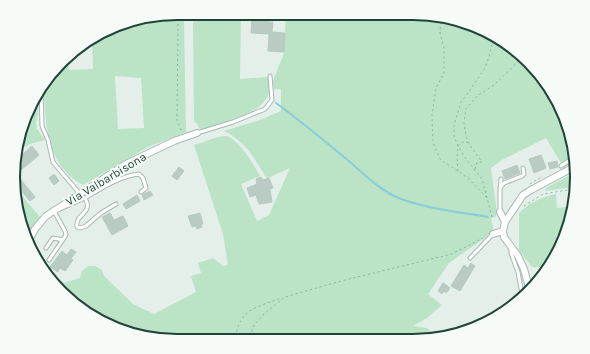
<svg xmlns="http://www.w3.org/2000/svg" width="590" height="354" viewBox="0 0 590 354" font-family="Karla,sans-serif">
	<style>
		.green { fill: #bbe3c6; fill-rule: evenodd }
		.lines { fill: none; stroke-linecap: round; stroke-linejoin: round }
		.stream { stroke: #87ceda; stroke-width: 2 }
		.building { fill: #b9cbc3; stroke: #b6cac2 }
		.service-casing { stroke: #a6b8b2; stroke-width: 5 }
		.minor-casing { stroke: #a6b8b2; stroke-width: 8 }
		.path { stroke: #81b7a5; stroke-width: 1; stroke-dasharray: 2 3; stroke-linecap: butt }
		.service { stroke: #fff; stroke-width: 3 }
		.minor { stroke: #fff; stroke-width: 6 }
		.labels { text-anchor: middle; stroke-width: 4; stroke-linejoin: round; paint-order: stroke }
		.street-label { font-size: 12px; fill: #21443a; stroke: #f6fbf8 }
		.rim { fill: none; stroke: #21443a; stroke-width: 2 }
	</style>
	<rect width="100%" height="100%" fill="#e4efea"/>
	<path class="green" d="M177 13H181L184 19 186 132 148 147 83 185C45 165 45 120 44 82L68 57 69 70 93 69 92 39 125 22ZM115 76 141 78 144 128 118 129Z
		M198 13H241L240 79 268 77C269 82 270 88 269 93 262 115 222 123 202 129L199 128 197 123 194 122 193 23Z
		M286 13H424L466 22 504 41 549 86 574 145V161L564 168 546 138 502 160 491 168 497 213 495 217 491 218 493 227 492 233 449 263 428 294 442 305 427 318 413 326 427 328 437 337 424 341H166L124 332 86 313 47 277 35 255 50 271 64 283 80 278 82 271 88 266H95L102 270 104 276 133 304 154 314 196 292 191 276 201 273 198 263 213 258 223 266 228 265 223 234 194 145C202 143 217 136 225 136 238 137 254 165 260 176L241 184 257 221 269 215 290 168 268 178 265 176C254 157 245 141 224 131L260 120 281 111V89H274L273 81 284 53Z
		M37 93 38 113 36 122 37 129 45 140 30 144 17 152 22 125Z
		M574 173V187L545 191 546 188Z
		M556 194 557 208 574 206V209L563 235 556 236 558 247 549 268 532 267 519 250V213C530 202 540 198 556 194Z
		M23 197 40 217 26 238 22 229 17 200Z"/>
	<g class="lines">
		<path class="stream" d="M276 103C302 122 326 142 350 162 365 175 382 192 401 199 429 209 459 212 488 217"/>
	</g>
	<path class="building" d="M252 13H269L268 22H273L272 32 285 33 284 52 268 51 269 34 251 33Z
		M32 146 39 155 16 174 35 197 30 201 14 182 13 177 16 160Z
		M541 155 546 168 534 173 529 159Z
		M557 161 558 167 550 169 548 163Z
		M517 165 520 173 505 179 502 171Z
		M179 167 184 171 177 180 172 176Z
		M54 174 59 181 54 185 49 178Z
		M261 177 263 180 269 178 273 188 270 189 272 202 259 204 256 195 250 197 247 188 257 184 256 179Z
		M150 191 153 195 144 200 142 195Z
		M137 195 140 201 126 209 123 204Z
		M110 213 114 220 123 216 128 226 112 235 102 217Z
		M200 213 203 224H201L202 227 197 229 196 226 192 227 188 216Z
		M71 249 76 252 71 258 73 260 65 271 60 268 58 272 50 267 62 251 67 255Z
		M471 263 475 266 460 291 451 286 464 265 468 268Z
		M443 283 450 288 446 293 444 291 442 294 438 291Z"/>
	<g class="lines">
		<defs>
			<path id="service" d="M41 86 42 126 48 140 53 162 80 194
				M197 133 233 122 265 109 272 100 270 76
				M561 166 574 157
				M500 188 504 183 522 176 524 174 523 168
				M85 198C102 188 120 176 139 174L143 178 146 188 141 192
				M572 202H574
				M60 209 85 198C94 214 75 213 77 227L80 228 86 226 101 213 116 204
				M500 212V192L501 179
				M46 248 53 238 63 240
				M511 248V253L518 272 522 294
				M470 258 493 234
				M49 260 66 235 65 231 54 211"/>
			<path id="minor" d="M500 212 505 222
				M493 234 503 231
				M28 242 35 229 46 216 126 164 174 141 197 133
				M529 288 524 269 518 256 504 237 503 231 505 222 523 195 531 190 574 167"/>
		</defs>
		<use href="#service" class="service-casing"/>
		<use href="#minor" class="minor-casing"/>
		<path class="path" d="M441 17 440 33 444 48V73L436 88 432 115 433 142 440 159 469 179 487 198
			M178 24 177 120 182 132
			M475 169 477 162H482L471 147 466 137 464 123 466 109 477 96 494 85 522 58
			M458 171 457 158 458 146 465 141 468 143
			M530 184 543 176
			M524 206 543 194 574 189
			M492 217 482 179 466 159 458 146 454 136V125L461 102 470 90 485 68 489 57 494 35
			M233 341C236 333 239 321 245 315 250 308 273 301 282 298
			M248 341 254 325 264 314 285 297 341 281 452 254 483 238"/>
		<use href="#service" class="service"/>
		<use href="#minor" class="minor"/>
	</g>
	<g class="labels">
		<g class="street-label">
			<text transform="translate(106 179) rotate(-31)" y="4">Via Valbarbisona</text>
		</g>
	</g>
	<path d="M0 0H590V354H0ZM177 20H413A157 157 0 0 1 570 177V177A157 157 0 0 1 413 334H177A157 157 0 0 1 20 177V177A157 157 0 0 1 177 20Z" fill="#f6fbf8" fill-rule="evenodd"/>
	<path class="rim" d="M177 20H413A157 157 0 0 1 570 177V177A157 157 0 0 1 413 334H177A157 157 0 0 1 20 177V177A157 157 0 0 1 177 20Z"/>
</svg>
